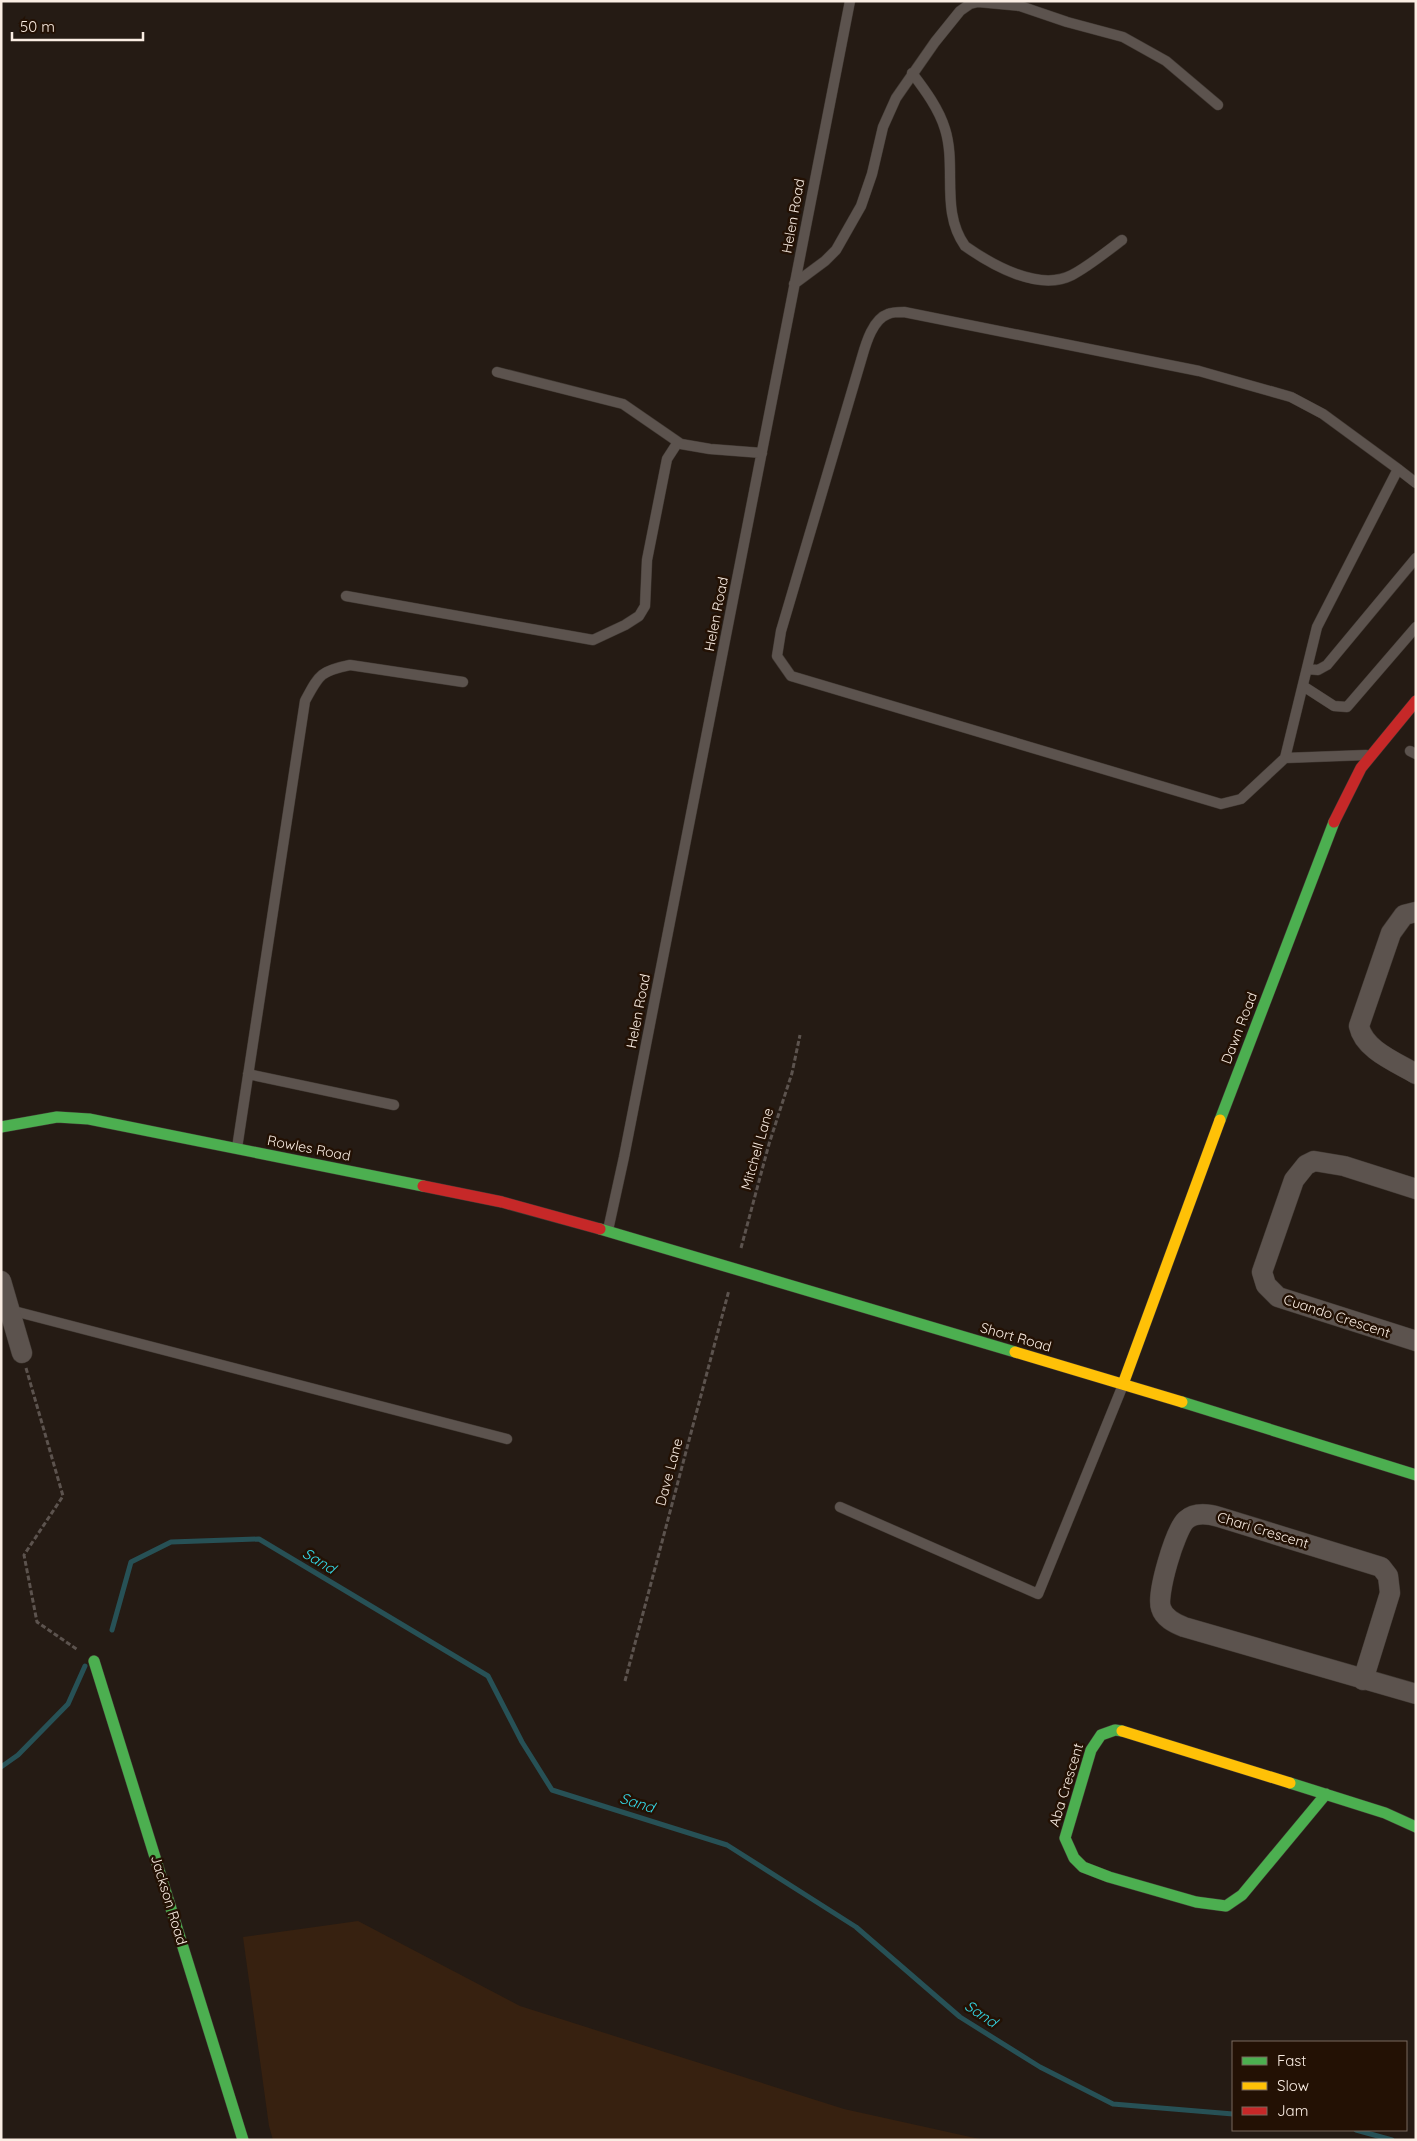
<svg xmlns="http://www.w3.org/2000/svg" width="1417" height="2141" viewBox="0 0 1417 2141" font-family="Quicksand,sans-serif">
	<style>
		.built { fill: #372110 }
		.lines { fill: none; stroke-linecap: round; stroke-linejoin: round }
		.stream { stroke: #275156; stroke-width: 5 }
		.lane-casing { stroke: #413933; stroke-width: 11 }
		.street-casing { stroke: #413933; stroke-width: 21 }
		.fast-casing { stroke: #413933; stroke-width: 12 }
		.slow-casing { stroke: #413933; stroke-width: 12 }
		.jam-casing { stroke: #413933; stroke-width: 12 }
		.path { stroke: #5c534e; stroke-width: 3; stroke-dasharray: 5 2.5; stroke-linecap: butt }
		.lane { stroke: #5c534e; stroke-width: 10 }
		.street { stroke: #5c534e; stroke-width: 20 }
		.fast { stroke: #4caf50; stroke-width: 11 }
		.slow { stroke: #ffc107; stroke-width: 11 }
		.jam { stroke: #c62828; stroke-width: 11 }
		.labels { text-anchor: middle; stroke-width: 5; stroke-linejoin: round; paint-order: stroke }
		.street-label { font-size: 14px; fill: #faede3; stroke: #231104 }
		.water-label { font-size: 15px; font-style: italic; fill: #34d7e6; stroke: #231104 }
	</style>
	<rect width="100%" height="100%" fill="#251b14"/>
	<path class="built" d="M358 1921 520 2006 844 2109 984 2140H273L269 2126 243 1937Z"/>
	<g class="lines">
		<path class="stream" d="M112 1630 131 1562 171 1542 259 1539 488 1676 522 1742 552 1790 727 1845 856 1927 960 2017 1040 2067 1113 2104 1233 2114
			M1 1767 18 1755 68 1704 85 1666
			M1356 2130 1392 2140"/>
		<defs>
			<path id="lane" d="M912 73C925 90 939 109 945 129 957 167 940 211 965 246 992 265 1039 292 1072 275 1089 266 1106 252 1122 240
				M794 284 825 261 836 250 861 206 872 174 883 127 896 98 935 42 960 11 970 4 978 2 1020 6 1067 22 1123 37 1166 61 1218 105
				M497 372 623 404 681 444 710 449 762 453
				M1398 469 1416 483
				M346 596 593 640 625 625 639 616 645 606 647 560 667 459 678 442
				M1307 669 1318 670 1327 665 1416 558
				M1303 686 1334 706 1347 707 1416 627
				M1410 751 1416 754
				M1285 758 1317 627 1398 469 1323 414 1291 397 1199 371 904 312C899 312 892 312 888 314 873 319 866 343 862 357L781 631 777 656 791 676 1221 804 1241 799 1285 758 1366 755
				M248 1074 394 1105
				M237 1148 305 701C319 675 320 671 350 665L463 682
				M608 1230 624 1157 850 1
				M10 1310 507 1439
				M840 1507 1038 1594 1123 1385"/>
			<path id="street" d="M1416 912 1404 915 1391 933 1359 1026C1364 1050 1396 1062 1416 1074
				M1416 1189 1344 1166 1314 1161 1306 1165 1294 1180 1262 1272 1266 1285 1278 1297 1416 1341
				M1 1281 22 1353
				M1363 1680 1390 1593 1388 1576 1381 1567 1219 1517C1209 1514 1195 1512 1186 1520 1175 1530 1156 1595 1161 1608 1164 1618 1174 1623 1184 1627L1416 1694"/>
			<path id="fast" d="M1220 1120 1334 822
				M1 1127 57 1117 89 1119 423 1186
				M600 1229 1015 1352
				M1182 1402 1416 1475
				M94 1661 243 2140
				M1122 1731 1115 1730 1101 1735 1091 1750 1065 1838 1074 1858 1083 1867 1109 1877 1196 1902 1226 1906 1242 1895 1326 1794
				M1290 1783 1385 1813 1416 1827"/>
			<path id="slow" d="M1015 1352 1182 1402
				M1123 1384 1220 1120
				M1122 1731 1290 1783"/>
			<path id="jam" d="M1334 822 1361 768 1416 701
				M423 1186 502 1202 600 1229"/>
		</defs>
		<use href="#lane" class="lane-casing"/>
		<use href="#street" class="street-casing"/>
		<use href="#fast" class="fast-casing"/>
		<use href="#slow" class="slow-casing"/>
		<use href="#jam" class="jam-casing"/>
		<path class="path" d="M741 1248 769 1144 792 1073 800 1035
			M26 1368 63 1496 24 1555 37 1622 78 1650
			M625 1681 729 1290"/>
		<use href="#lane" class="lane"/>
		<use href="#street" class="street"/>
		<use href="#fast" class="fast"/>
		<use href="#slow" class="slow"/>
		<use href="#jam" class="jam"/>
	</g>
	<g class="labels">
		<g class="street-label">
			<text transform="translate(793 216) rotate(-80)" y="5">Helen Road</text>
			<text transform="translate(716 614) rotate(-79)" y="5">Helen Road</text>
			<text transform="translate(638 1011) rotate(-79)" y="5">Helen Road</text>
			<text transform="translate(1239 1028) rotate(-69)" y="5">Dawn Road</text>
			<text transform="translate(309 1148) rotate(11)" y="5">Rowles Road</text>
			<text transform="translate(757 1149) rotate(-74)" y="5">Mitchell Lane</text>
			<text transform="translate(1337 1316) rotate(18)" y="5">Cuando Crescent</text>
			<text transform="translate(1016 1337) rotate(16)" y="5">Short Road</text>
			<text transform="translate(669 1472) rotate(-75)" y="5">Dave Lane</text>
			<text transform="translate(1263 1530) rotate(17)" y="5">Chari Crescent</text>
			<text transform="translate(1066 1785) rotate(-73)" y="5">Aba Crescent</text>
			<text transform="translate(169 1900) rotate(73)" y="5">Jackson Road</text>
		</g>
		<g class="water-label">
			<text transform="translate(319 1561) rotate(31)" y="5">Sand</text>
			<text transform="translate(637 1803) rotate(17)" y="5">Sand</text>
			<text transform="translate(981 2014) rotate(34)" y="5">Sand</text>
		</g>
	</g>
	<rect width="1417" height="2141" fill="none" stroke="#faede3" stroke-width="5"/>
	<rect x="1232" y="2041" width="175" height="90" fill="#231104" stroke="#79695d"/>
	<rect x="1242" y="2057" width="25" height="8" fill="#4caf50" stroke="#79695d"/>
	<text x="1277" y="2066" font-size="15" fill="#faede3">Fast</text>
	<rect x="1242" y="2082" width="25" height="8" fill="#ffc107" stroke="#79695d"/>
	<text x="1277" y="2091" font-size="15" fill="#faede3">Slow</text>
	<rect x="1242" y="2107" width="25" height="8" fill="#c62828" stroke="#79695d"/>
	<text x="1277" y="2116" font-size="15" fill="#faede3">Jam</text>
	<path d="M12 32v8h131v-8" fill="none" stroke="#faede3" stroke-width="2.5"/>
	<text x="20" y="32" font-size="15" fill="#faede3" stroke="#231104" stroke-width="4" paint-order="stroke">50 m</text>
</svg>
